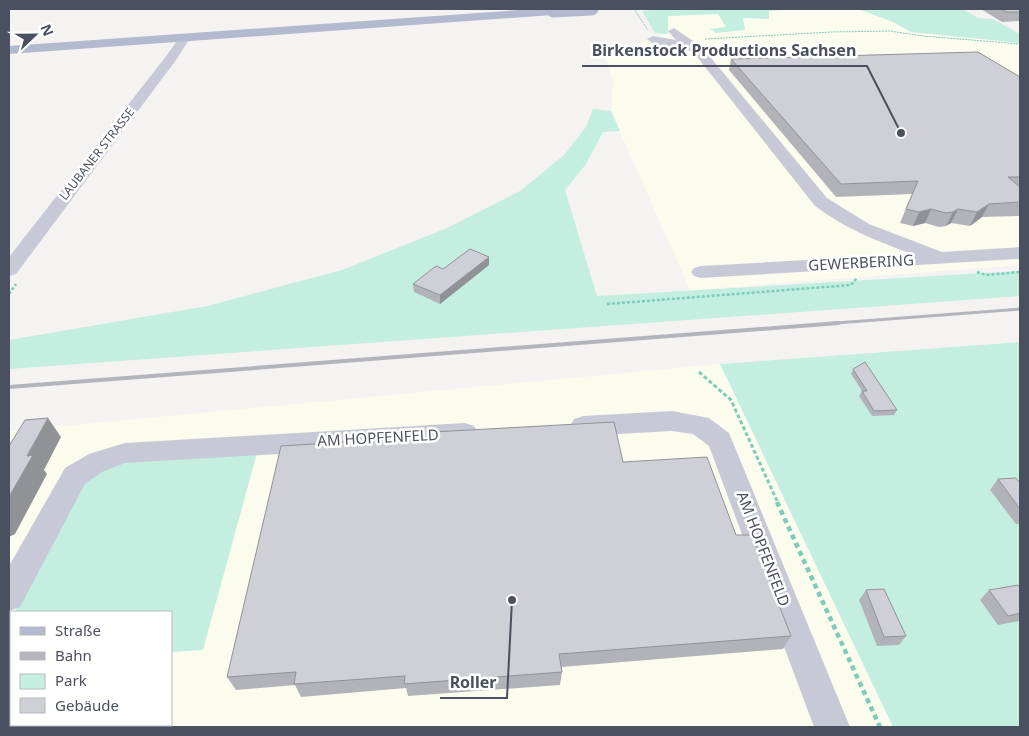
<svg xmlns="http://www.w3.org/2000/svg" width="1029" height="736" viewBox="0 0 1029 736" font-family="'Noto Sans',sans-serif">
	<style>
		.commercial { fill: #fcfcee; fill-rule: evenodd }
		.green { fill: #c4efe0 }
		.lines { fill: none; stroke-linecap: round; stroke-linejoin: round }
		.path-far3 { stroke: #7cccba; stroke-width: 1; stroke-dasharray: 2 1; stroke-linecap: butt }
		.path-far2 { stroke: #7cccba; stroke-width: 2.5; stroke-dasharray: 3 2; stroke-linecap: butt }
		.path-far1 { stroke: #7cccba; stroke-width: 3; stroke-dasharray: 4 2.5; stroke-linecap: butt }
		.path { stroke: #7cccba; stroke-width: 4.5; stroke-dasharray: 5 4; stroke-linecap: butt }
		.minor { fill: #c7cad6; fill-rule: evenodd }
		.major { fill: #b3bacf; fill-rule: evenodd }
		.rail-far1 { stroke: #b4b5bc; stroke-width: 3 }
		.rail { stroke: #b4b5bc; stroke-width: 4 }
		.major-bridge { stroke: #b3bacf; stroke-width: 13 }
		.wall { fill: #b2b3b9 }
		.shaded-wall { fill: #919296 }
		.building { fill: #cfd0d7; stroke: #919296 }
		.labels { text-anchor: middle; stroke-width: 5; stroke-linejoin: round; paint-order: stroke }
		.far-street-label { font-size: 12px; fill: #4a505f; stroke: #fff }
		.street-label { font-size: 15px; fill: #4a505f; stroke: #fff }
		.leader { fill: none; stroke: #4a505f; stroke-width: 2 }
		.callout-dot { fill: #4a505f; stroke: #fff; stroke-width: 2 }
		.callout-label { font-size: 16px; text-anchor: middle; font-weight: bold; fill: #4a505f; stroke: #fff; stroke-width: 5; stroke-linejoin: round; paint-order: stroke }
	</style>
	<rect width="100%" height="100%" fill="#f4f3f2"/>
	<path class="commercial" d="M793 9H850L861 10 893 22 911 32 1020 43V265L690 290 611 111 613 82 605 54 667 34 668 16 718 14 726 27 745 30 743 18 769 19V11Z
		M720 364 893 727H9V431ZM11 612H171V725H11Z"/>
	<path class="green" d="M668 9H793L769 11V19L743 18 745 30 716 33 710 29 726 27 718 14 668 16V34L655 33 642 11Z
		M850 9H963L978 18 993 19 1020 34V43L911 32 893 22 861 10Z
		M593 109 611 111 620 131 603 132 586 164 565 190 597 296 1020 271V296L9 369V340L207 306 342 270 447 228 520 191 564 155 586 127Z
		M1020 342V727H893L720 364Z
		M257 453 203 650 171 652V612H15L83 480 112 461Z"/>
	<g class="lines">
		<path class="path-far3" d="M634 9 648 30
			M705 39 831 32 890 31 923 36 1020 44"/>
		<path class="path-far2" d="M977 272 986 275 1020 272
			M9 294 16 284
			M607 304 851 285 857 278"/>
		<path class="path-far1" d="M699 372 731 400 778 503"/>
		<path class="path" d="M777 502 880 727"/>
		<path class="minor" d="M674 28 702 47 827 198 869 224 942 252 1020 247V259L701 278 694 276 691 272 694 268 701 266 911 254C877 241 844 228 815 206L694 53C680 44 659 51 647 39L653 36 676 40 668 31Z
			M185 34 191 37 176 60 16 274 9 276V257L167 55 181 35Z
			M672 411 709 418 729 433 850 727H814L709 446 693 434 672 431 583 436 574 433 570 426 574 419 583 416Z
			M465 423 474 426 478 433 474 440 465 443 125 463 102 472 85 484 20 607 9 611V566L65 468 89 454 125 443Z"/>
		<path class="major" d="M534 9H557L559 11 553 15 9 54V46Z"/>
		<path class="rail-far1" d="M823 324 1020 309"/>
		<path class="rail" d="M9 387 839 323"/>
		<path class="major-bridge" d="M553 11 592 9"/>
	</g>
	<path class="wall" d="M981 9H1020V21L1002 22Z
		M731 59 1020 77V216L982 217 970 226 951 223 946 226 939 227 925 223 913 226 900 223 912 194 836 197 729 70Z
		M489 257V265L440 304 414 292 413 284 443 269Z
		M853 369 897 410 894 415 872 416 859 396 862 391 851 374Z
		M432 437 623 462 736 535 791 636 783 649 561 667 562 672 560 685 408 696 406 688 301 697 295 685 236 690 227 677Z
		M998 479 1020 483V524H1016L990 490Z
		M1020 588V621L998 625 980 600 989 590Z
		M866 590 906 636 899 645 877 646 859 600Z"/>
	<path class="shaded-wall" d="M989 204 982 217 970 226 977 212Z
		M931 209 925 223 913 226 919 212Z
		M958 209 951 223 946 226 953 212Z
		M489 257V265L440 304V295Z
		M48 418 61 437 44 470 47 474 15 534 9 537V497L27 456Z"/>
	<path class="building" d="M1001 9H1020V12H1007Z
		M978 52 1020 77V177H1008L1020 187V202L989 204 977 212 958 209 953 212 946 213 931 209 919 212 906 209 918 181 841 184 731 59Z
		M470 249 489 257 440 295 413 284 436 266 443 269Z
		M865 362 897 410 874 411 862 391H867L853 369Z
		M48 418 27 456 33 455 9 497V446L25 420Z
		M614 422 623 462 707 457 736 535H752L791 636 559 654 562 672 404 684 405 676 294 684 296 672 227 677 281 446 432 437 433 432Z
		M1016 478 1020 483V509L998 479Z
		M1018 585 1020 588V613L1008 616 989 590Z
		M884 589 906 636 884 637 866 590Z"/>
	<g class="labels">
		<g class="far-street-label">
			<text transform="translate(97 154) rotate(-52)" y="4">LAUBANER STRASSE</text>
		</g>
		<g class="street-label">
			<text transform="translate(861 263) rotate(-3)" y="5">GEWERBERING</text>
			<text transform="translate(378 438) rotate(-3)" y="5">AM HOPFENFELD</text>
			<text transform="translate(763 549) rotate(69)" y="5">AM HOPFENFELD</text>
		</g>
	</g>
	<path class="leader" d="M901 133L867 66H582M512 600L507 698H440"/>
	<g class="callout-dot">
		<circle cx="901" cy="133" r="5"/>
		<circle cx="512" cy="600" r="5"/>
	</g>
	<g class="callout-label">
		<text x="724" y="56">Birkenstock Productions Sachsen</text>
		<text x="473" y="688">Roller</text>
	</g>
	<rect width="1029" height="736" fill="none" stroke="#4a505f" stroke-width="20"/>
	<rect x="10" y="611" width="162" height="115" fill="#ffffff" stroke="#b7b9bf"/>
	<rect x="20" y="627" width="25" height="8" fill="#b3bacf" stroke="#b7b9bf"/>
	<text x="55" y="636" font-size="15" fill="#4a505f">Straße</text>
	<rect x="20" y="652" width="25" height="8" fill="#b4b5bc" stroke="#b7b9bf"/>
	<text x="55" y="661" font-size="15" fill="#4a505f">Bahn</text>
	<rect x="20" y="674" width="25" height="15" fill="#c4efe0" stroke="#b7b9bf"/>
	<text x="55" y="686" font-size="15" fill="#4a505f">Park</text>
	<rect x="20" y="698" width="25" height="15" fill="#cfd0d7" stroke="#b7b9bf"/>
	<text x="55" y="711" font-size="15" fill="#4a505f">Gebäude</text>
	<g transform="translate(35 35) rotate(68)" stroke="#ffffff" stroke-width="4" paint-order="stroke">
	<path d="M0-4L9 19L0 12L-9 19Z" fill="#4a505f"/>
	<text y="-8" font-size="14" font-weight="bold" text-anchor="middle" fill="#4a505f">N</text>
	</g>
</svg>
